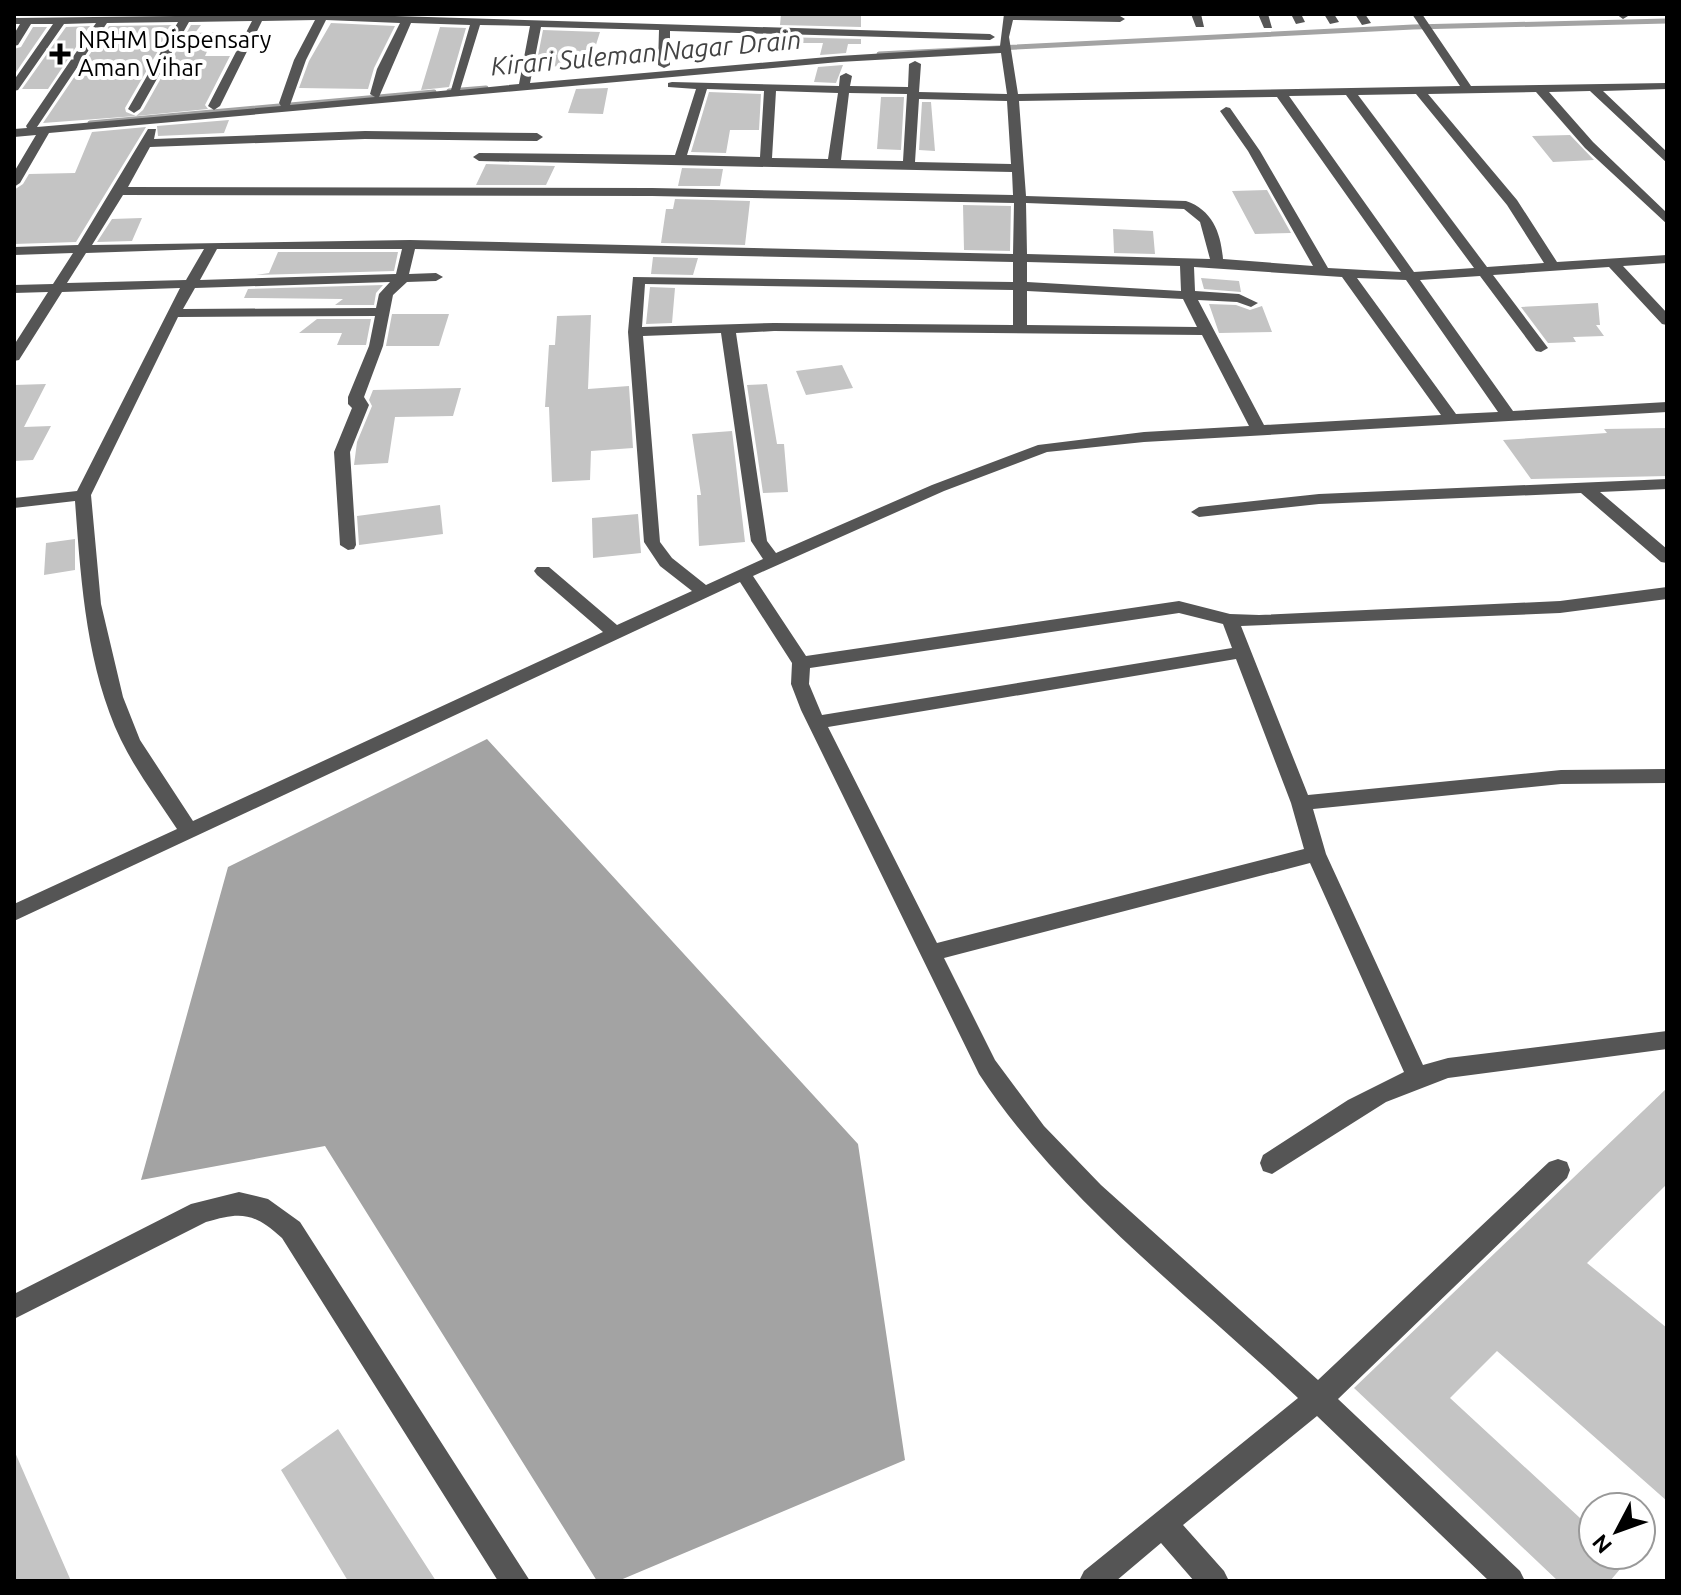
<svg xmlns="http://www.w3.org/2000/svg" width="1681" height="1595" viewBox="0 0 1681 1595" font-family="Ubuntu,sans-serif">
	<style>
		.water { fill: #a3a3a3 }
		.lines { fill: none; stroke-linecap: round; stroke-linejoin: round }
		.stream { stroke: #a3a3a3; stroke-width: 5 }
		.building { fill: #c4c4c4 }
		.minor { fill: #555; fill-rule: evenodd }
		.poi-dot { fill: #000; stroke: #fff; stroke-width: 3 }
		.labels { text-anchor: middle; stroke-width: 8; stroke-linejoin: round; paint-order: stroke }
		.far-poi-label { font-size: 24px; fill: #000; stroke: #fff; text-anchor: start }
		.far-water-label { font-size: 26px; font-style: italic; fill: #444; stroke: #fff }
	</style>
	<rect width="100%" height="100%" fill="#fff"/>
	<path class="water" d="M487 739 858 1144 905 1460 618 1581H597L325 1146 141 1180 228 867Z"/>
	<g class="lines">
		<path class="stream" d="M879 54 1413 27 1667 21
			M449 91 486 88
			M90 123 434 92"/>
	</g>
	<path class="building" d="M781 14H861V27L780 25Z
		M331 23 395 26 374 68 368 89 299 88 309 61Z
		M173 25 125 108 126 112 136 116 43 123 109 26Z
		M191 25H201L195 33 216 32 205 56H230L205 105 208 109 136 116 143 110Z
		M90 26 48 89H22L66 27Z
		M33 27H47L14 75V49L21 47Z
		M440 27 466 28 449 87 421 90Z
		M543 30 600 32 589 67 536 66Z
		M779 37 861 39V44H848L846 53 820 55 823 43H779Z
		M843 65 836 83 814 82 818 67Z
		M608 88 603 114 568 113 576 89Z
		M709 92 761 94 759 130H730L726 153 691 152Z
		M881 97H904L901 150 877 149Z
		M922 102H931L935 151 919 150Z
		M229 120 224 133 158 136 157 126Z
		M146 127 76 242 14 244V190L23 184 29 174 75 173 92 132Z
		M1570 135 1594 160 1553 162 1532 136Z
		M486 164 555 166 546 185H476Z
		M682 168 723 169 720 186H678Z
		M1267 190 1291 233 1255 234 1232 191Z
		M675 199 750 201 745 245 661 243 666 209H673Z
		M963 205 1011 206 1010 251 964 250Z
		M142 218 132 241 97 242 112 219Z
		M1113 229 1153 231 1155 254 1114 253Z
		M278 252H398L394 271 256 275 269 273Z
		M653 257 698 258 693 275 651 274Z
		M1201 278 1239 281 1241 292 1204 289Z
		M383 285 376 293 374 305H335L343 299 244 298 248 289Z
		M650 287 675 288 672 323 646 324Z
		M1598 303 1600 325H1596L1604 336 1573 337 1576 342 1548 343 1521 307Z
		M1209 304 1236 305 1250 310 1262 306 1272 332 1219 333Z
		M392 314H449L439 346H386Z
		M591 315 588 389 629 386 633 448 591 451 590 480 552 482 549 407H545L549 345H555L557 316Z
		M317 319H371L366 345H337L342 333H299Z
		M842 365 853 388 806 395 796 371Z
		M46 384 24 427 51 426 33 460 14 461V385Z
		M767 384 777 444H784L788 492 763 493 747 385Z
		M461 388 453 416 395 417 388 463 354 465 357 442 372 406 369 400 373 390Z
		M1667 428V476L1531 479 1503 440 1607 433 1604 429Z
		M732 431 745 542 699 546 697 495H701L692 434Z
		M440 505 443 534 359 545 357 516Z
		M638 514 641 553 593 558 592 518Z
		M75 539V570L44 575 46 543Z
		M1667 1088V1184L1587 1263 1667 1328V1501L1497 1351 1450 1398 1593 1530V1555H1632L1610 1581H1558L1354 1388Z
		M338 1429 436 1581H348L281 1470Z
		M14 1450 71 1581H14Z"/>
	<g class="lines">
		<path class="minor" d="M329 14 990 34 995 37 990 40 670 31V65L664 68 658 65 659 30 541 27 530 83 839 56 1000 46 1004 14 1120 16 1125 19 1120 22 1013 20 1009 37 1018 94 1460 86 1412 14H1422L1471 86 1667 83V89L1603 91 1667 152V163L1590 91 1549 92 1593 142 1667 213V224L1585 148 1536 92 1428 94 1517 200 1557 262 1667 255V263L1623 266 1667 313V325L1662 324 1609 267 1493 275 1548 348 1541 352 1536 351 1480 276 1420 280 1513 411 1667 402V412L1144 442 1047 452 944 491 753 576 806 656 1179 601 1230 614 1259 615 1560 601 1667 587V599L1560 613 1241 626 1308 795 1561 770 1667 769V783L1561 784 1313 809 1326 854 1423 1065 1448 1058 1667 1031V1049L1448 1078 1386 1102 1272 1174 1263 1171 1260 1163 1263 1155 1348 1100 1404 1072 1310 863 944 958 995 1060 1044 1126 1101 1185 1318 1380 1549 1162 1558 1159 1567 1162 1570 1170 1567 1178 1338 1399 1520 1571 1525 1581H1489L1317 1416 1183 1525 1224 1571 1229 1581H1194L1161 1543 1116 1581H1079L1084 1571 1298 1398C1189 1295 1061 1199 979 1074L801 710 791 684 792 663 740 582 14 921V904L177 829C158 800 136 771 121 740 86 666 81 581 75 501L14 508V498L77 491 180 288 62 292 19 360 14 361V345L48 292 14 293V285L53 284 73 253 14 255V247L78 245 148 129H156L154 139 365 131 537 133 543 137 537 141 365 139 150 147 128 187 652 188 1013 195 1012 172 479 161 473 157 479 153 675 155 696 89 668 87V83L672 82 839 86 840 76 846 73 852 76 850 86 908 87 909 64 915 61 921 64 919 92 1007 94 1001 53 839 62 49 133 20 183 14 187V172L36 135 14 137V129L27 128 26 126 96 23 64 24 18 90 14 91V80L53 24H31L18 45 14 46V34L20 24H14V18ZM315 20 294 60 279 103 281 106 37 127 107 23 178 22 128 109 134 113 140 109 189 22 252 21 208 106 214 110 220 106 262 21ZM326 20 400 23 377 69 370 94 375 97 290 105 306 60ZM411 23 470 25 451 90 379 97ZM480 25 530 26 519 84 460 90ZM707 89 764 91 760 157 687 155ZM776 91 838 93 828 159 772 158ZM849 93 907 94 903 161 841 160ZM1416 94 1507 205 1544 263 1487 267 1358 95ZM1346 95 1474 268 1414 272 1289 96ZM1277 97 1401 272 1328 268 1260 151 1230 108 1226 107 1220 111 1248 151 1313 266 1223 259C1221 234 1213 210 1186 201L1026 196 1019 101ZM919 99 1007 101 1011 164 915 162ZM123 195 652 196 1014 203 1013 254 410 240 92 245ZM1026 203 1184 209 1200 222 1210 259 1027 254ZM204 249 186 280 67 283 86 253ZM217 249H402L396 274 200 280ZM415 249 1013 262V282L633 277 628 332 644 542 660 566 692 591 617 625 549 567H537L534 571 537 575 603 632 193 821 140 740 123 697 101 604 91 495 178 317 375 316 369 346 348 397V404L352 408 334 452 340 545 348 550 354 549 356 545 350 452 369 405 364 397 383 346 393 295 407 282 436 281 443 277 436 273 409 274ZM1027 262 1180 266 1181 291 1027 282ZM1194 267 1342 277 1441 415 1264 425 1198 300 1237 302 1251 307 1258 303 1239 294 1195 291ZM1357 278 1406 280 1498 412 1456 414ZM390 282 379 294 376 308 183 309 195 288ZM645 284 1013 290V325L774 323 642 327ZM1027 291 1183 299 1197 327 1027 325ZM774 331 1202 335 1249 426 1144 432 1038 445 932 485 776 553 767 541 736 333ZM721 333 751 541 763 559 706 585 672 558 660 542 643 336ZM1179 613 1223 624 1232 648 822 715 809 684 810 668ZM1236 659 1291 803 1304 849 937 943 828 727Z
			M1191 14H1201L1204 27H1196Z
			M1258 14H1268L1272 28H1264Z
			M1291 14H1301L1305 22 1296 24Z
			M1324 14H1334L1339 22 1330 24Z
			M1355 14H1365L1371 23 1362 25Z
			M1616 14H1627L1628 16 1623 19Z
			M1667 479V489L1600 492 1667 549V563L1661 562 1581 493 1319 504 1199 517 1191 512 1199 507 1319 494Z
			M239 1192 268 1199 300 1222 530 1581H498L282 1238C254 1213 242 1211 206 1222L14 1319V1294L191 1204Z"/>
	</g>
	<path class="poi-dot" d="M56 42h8v8h8v8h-8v8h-8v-8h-8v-8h8z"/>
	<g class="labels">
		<g class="far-poi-label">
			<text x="78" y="48">NRHM Dispensary<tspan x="78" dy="28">Aman Vihar</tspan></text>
		</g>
		<g class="far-water-label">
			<text transform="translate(646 53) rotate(-5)" y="9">Kirari Suleman Nagar Drain</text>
		</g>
	</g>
	<rect width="1681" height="1595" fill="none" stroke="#000000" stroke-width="32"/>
	<g transform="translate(1617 1531) rotate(229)"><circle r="38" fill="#ffffff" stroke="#999999" stroke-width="2"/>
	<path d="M0-6L14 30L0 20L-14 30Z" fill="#000000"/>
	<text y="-12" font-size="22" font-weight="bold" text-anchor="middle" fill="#000000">N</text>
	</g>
</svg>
